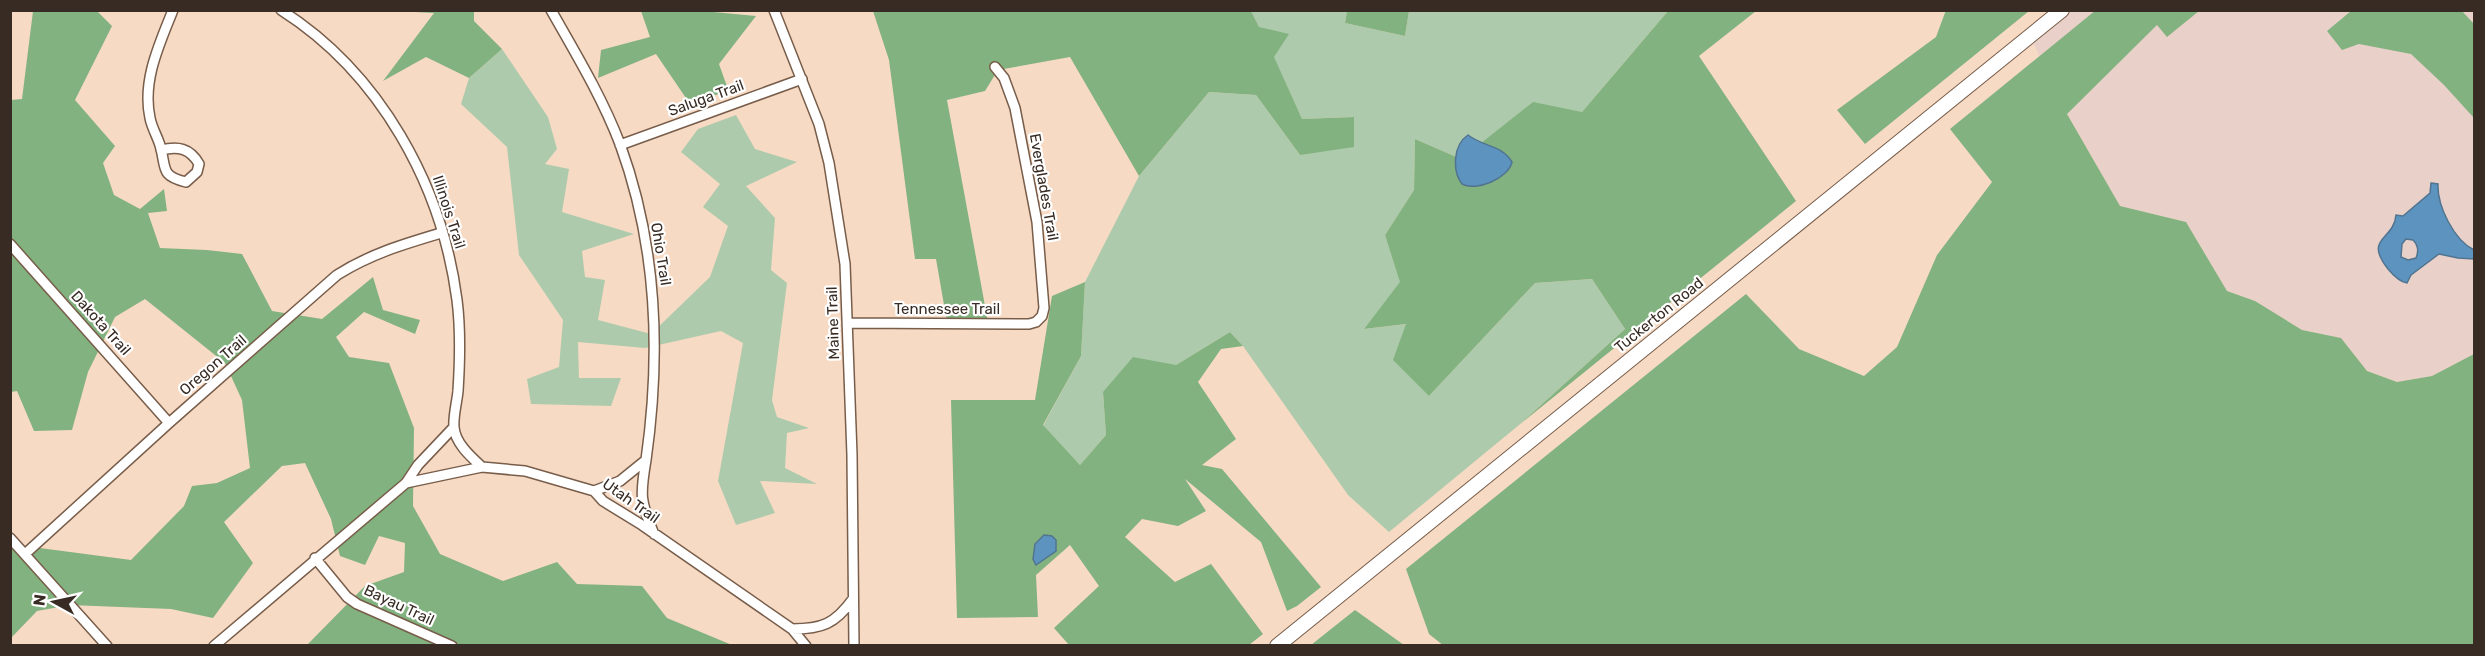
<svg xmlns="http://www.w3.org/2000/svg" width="2485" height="656" viewBox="0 0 2485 656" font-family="Rubik,sans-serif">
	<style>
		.commercial { fill: #e9d0c9 }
		.green { fill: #adcbac }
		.forest { fill: #82b27f }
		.water { fill: #5c93bf; stroke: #517490; stroke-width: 1.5; fill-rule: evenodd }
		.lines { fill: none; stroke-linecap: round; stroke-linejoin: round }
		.street-casing { stroke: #775d4a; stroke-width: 12 }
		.secondary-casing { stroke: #775d4a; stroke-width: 16 }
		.street { stroke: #fff; stroke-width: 9 }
		.secondary { stroke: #fff; stroke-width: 14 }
		.labels { text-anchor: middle; stroke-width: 4.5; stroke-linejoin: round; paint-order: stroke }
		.street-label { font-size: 15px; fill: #372b23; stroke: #fff }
	</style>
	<rect width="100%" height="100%" fill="#f7dac4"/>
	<path class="commercial" d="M2062 11H2474V354L2432 376 2397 382 2367 371 2341 338 2302 330 2255 301 2227 291 2186 222 2120 206 2067 114 2030 36Z"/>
	<path class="green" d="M1251 11H1347L1345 23 1405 36 1409 11H1668L1582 112 1572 111 1461 159 1415 139 1414 190 1385 235 1401 282 1364 329 1407 324 1429 396 1535 283 1592 279 1625 329 1519 425 1389 532 1348 495 1243 346 1230 332 1176 365 1103 392 1106 435 1080 465 1043 426 1081 356 1085 282 1139 176 1209 92 1256 95 1300 155 1354 117 1302 119Z
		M502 49 548 117 557 149 545 164 569 169 562 212 634 234 582 251 585 277 605 280 598 320 651 334 710 277 728 226 703 207 720 184 681 152 698 129 736 115 755 149 797 162 746 186 775 218 771 270 787 283 772 400 777 417 809 428 787 433 785 468 817 484 760 481 775 513 736 525 718 481 743 343 721 331 645 348 578 342 579 378H621L611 406 531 404 527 379 559 367 563 320 519 255 507 147 461 104 469 78Z"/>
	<path class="forest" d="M1946 10 2029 11 1865 144 1837 110 1936 37Z
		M2096 10 2199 11 2167 37 2157 25 2067 114 2120 206 2186 222 2227 291 2255 301 2302 330 2341 338 2367 371 2397 382 2432 376 2474 354V645L1444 646 1429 634 1406 569 1746 294 1799 349 1864 376 1897 347 1937 255 1992 182 1950 129Z
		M33 11H97L112 26 75 100 115 146 103 163 114 195 140 209 164 189 167 211 148 213 160 248 207 250 242 254 272 311 322 319 373 277 383 310 420 320 415 334 364 312 336 337 349 357 389 363 414 428 413 506 440 554 503 581 557 562 577 584 642 586 667 618 732 645H307L365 586 404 572 405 543 379 536 365 565 340 556 331 519 305 463 282 466 224 522 253 563 213 618 171 609 70 605 37 611 11 638 10 538 17 545 131 560 184 506 192 486 217 483 250 468 242 400 225 363 145 299 115 317 88 372 72 430 34 431 17 391 11 392V100L22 99Z
		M395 11H474V21L502 49 469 78 426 57 383 81 434 13Z
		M703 11 756 16 719 64 729 92 688 101 656 54 598 78 601 50 650 37 641 11Z
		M873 11H1251L1259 27 1289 34 1274 57 1302 119 1354 117V147L1300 155 1256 95 1209 92 1139 176 1070 57 998 70 985 91 947 100 988 322H947L936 259H915L889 60Z
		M1347 11H1409L1405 36 1345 23Z
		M1668 11H1756L1699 56 1796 201 1519 425 1625 329 1592 279 1535 283 1429 396 1393 360 1406 324 1364 329 1400 282 1385 235 1414 190 1415 139 1461 159 1533 102 1582 112Z
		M2351 11H2462L2474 24V118L2444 85 2411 54 2359 44 2342 50 2327 31Z
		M1085 282 1081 356 1043 425 1080 465 1106 435 1103 392 1133 357 1176 365 1230 332 1243 346 1221 349 1198 382 1236 439 1202 465 1222 469 1321 587 1297 606 1287 611 1261 542 1185 479 1206 511 1178 526 1142 519 1125 537 1175 582 1211 564 1263 634 1249 645H1069L1054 628 1099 586 1070 545 1036 575 1038 617 957 618 951 400H1035L1052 296Z
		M1355 610 1404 645H1311Z"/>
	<path class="water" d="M1468 135C1483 147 1501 144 1512 162 1509 178 1476 192 1462 184 1452 171 1453 145 1468 135Z
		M2431 183 2438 184C2437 206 2454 240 2474 250V259L2458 258 2439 254 2411 275 2407 283C2400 282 2393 275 2388 269 2363 237 2394 241 2396 215L2403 216 2430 193ZM2406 239 2413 240C2418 245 2419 251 2416 258L2408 260 2401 257 2402 244Z
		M1044 535 1052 536 1056 540V551L1036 565 1033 559 1035 544Z"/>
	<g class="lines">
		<defs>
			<path id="street" d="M281 10C380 73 442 185 457 300 461 331 460 360 458 391 457 402 453 416 454 427 455 443 471 457 482 467
				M551 10C576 54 602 97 620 144 657 245 661 354 646 460L620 481 594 491
				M774 10 819 124 829 163 845 264 852 455 854 646
				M620 145 802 79
				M161 150C178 146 190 148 199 164L197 172 186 182C161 176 166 169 161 149 159 139 152 129 150 118 142 81 159 45 173 10
				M10 244 169 423
				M849 323 1029 324 1036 322 1042 316 1044 308 1037 222 1015 108 1004 78 995 67
				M646 460C640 495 640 501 654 534
				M406 483 418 465 454 427
				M10 538 107 646
				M25 554 169 423 337 275C370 254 404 244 441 233
				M315 558 347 597 357 604 452 646
				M792 629C822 629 835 624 853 599
				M214 646 406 483 482 467 525 471 594 491 603 501 642 525 792 629 806 646"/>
			<path id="secondary" d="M1277 646 2062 10"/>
		</defs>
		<use href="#street" class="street-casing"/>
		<use href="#secondary" class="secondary-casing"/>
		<use href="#street" class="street"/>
		<use href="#secondary" class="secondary"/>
	</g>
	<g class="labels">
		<g class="street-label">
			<text transform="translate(706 98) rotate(-20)" y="5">Saluga Trail</text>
			<text transform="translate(1044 187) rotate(80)" y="5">Everglades Trail</text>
			<text transform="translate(449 212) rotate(72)" y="5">Illinois Trail</text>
			<text transform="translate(661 254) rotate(81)" y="5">Ohio Trail</text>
			<text x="947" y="314">Tennessee Trail</text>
			<text transform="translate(1659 315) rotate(-39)" y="5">Tuckerton Road</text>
			<text transform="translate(101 323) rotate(48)" y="5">Dakota Trail</text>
			<text transform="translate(833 323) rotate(-92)" y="5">Maine Trail</text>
			<text transform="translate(213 365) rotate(-41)" y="5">Oregon Trail</text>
			<text transform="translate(631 501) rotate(35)" y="5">Utah Trail</text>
			<text transform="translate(399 605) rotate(25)" y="5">Bayau Trail</text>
		</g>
	</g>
	<rect width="2485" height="656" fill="none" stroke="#372b23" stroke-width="24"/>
	<g transform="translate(54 602) rotate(278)" stroke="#ffffff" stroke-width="4.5" paint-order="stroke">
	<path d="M0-4.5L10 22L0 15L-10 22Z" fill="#372b23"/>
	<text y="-9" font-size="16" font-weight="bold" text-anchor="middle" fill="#372b23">N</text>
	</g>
</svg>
